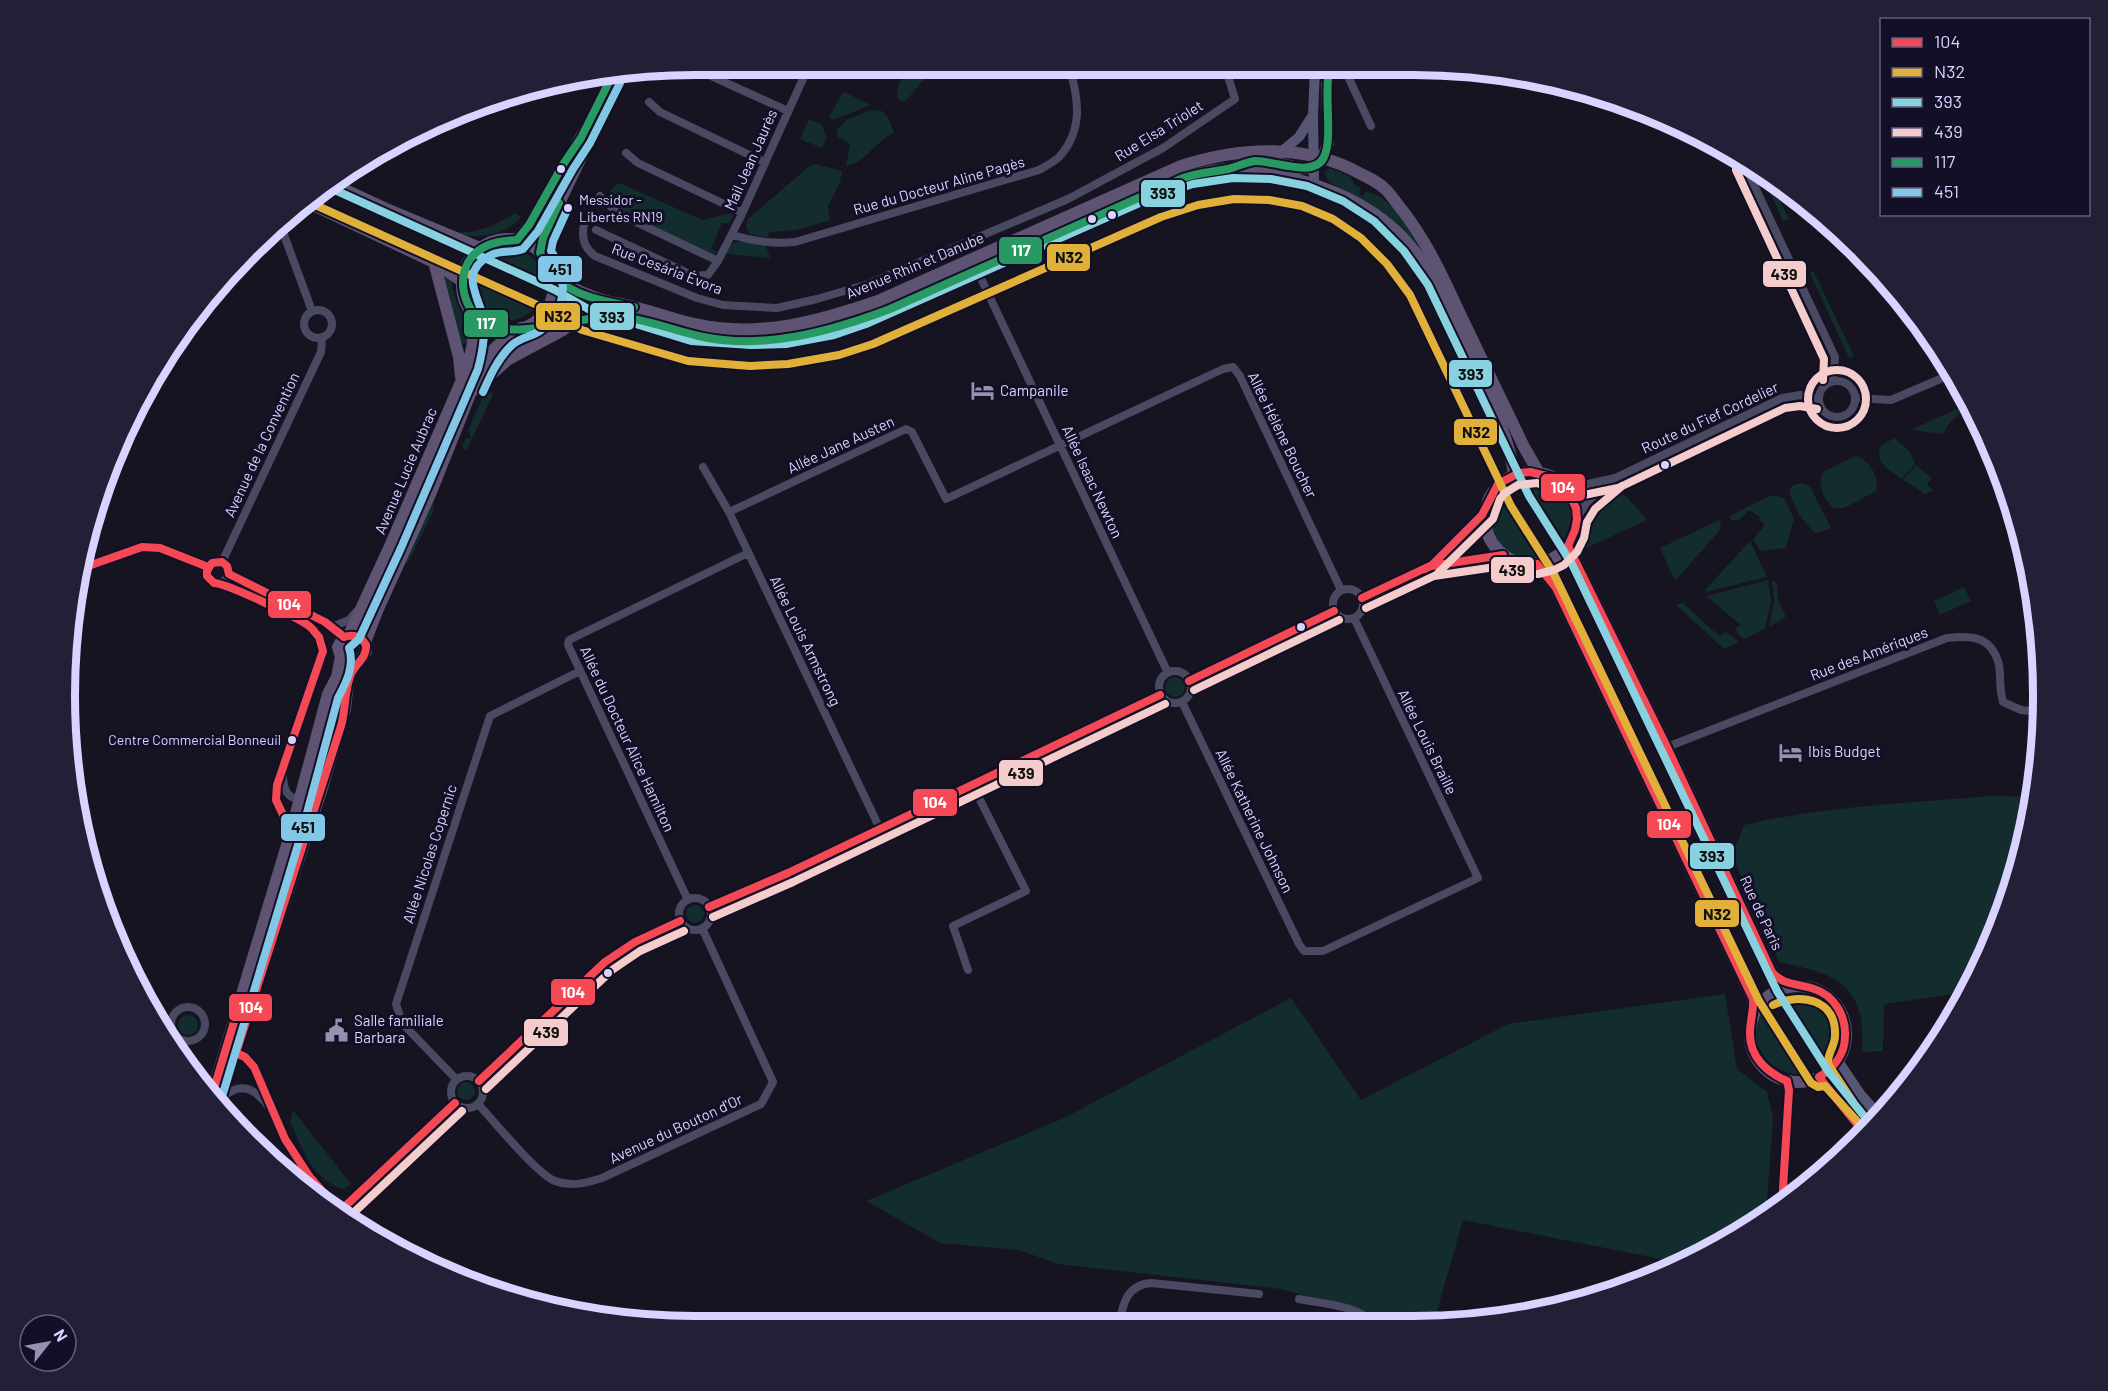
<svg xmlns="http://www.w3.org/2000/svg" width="2108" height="1391" viewBox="0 0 2108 1391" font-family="Barlow,sans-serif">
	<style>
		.green { fill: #132c2d }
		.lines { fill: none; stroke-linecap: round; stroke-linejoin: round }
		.minor { stroke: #4a4962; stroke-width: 8 }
		.secondary { stroke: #575674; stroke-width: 10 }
		.primary { stroke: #5e5373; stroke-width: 12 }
		.bus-1-casing { stroke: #130f26; stroke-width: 12 }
		.bus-2-casing { stroke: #130f26; stroke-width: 12 }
		.bus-3-casing { stroke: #130f26; stroke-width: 12 }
		.bus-4-casing { stroke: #130f26; stroke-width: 12 }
		.bus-5-casing { stroke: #130f26; stroke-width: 12 }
		.bus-6-casing { stroke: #130f26; stroke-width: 12 }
		.bus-1 { stroke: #f54855; stroke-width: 8 }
		.bus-2 { stroke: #e0b03a; stroke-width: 8 }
		.bus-3 { stroke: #87d2de; stroke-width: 8 }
		.bus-4 { stroke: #f4cccc; stroke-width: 8 }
		.bus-5 { stroke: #299964; stroke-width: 8 }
		.bus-6 { stroke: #82c8e6; stroke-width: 8 }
		.bus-dot { fill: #d9d4ff; stroke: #130f26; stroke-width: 2 }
		.labels { text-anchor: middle; stroke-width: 6; stroke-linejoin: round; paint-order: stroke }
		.bus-label { font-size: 14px; fill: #d9d4ff; stroke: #130f26; text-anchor: start }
		.street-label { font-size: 15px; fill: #d9d4ff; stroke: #130f26 }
		.poi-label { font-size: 15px; fill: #d9d4ff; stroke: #130f26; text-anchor: start }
		.rim { fill: none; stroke: #d9d4ff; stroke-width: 8 }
		.line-badge { stroke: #130f26; stroke-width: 2 }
		.badge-label { font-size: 16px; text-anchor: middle; font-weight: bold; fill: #fff }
		.pale-badge-label { font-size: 16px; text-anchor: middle; font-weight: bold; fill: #111 }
	</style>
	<rect width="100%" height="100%" fill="#161421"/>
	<path class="green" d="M906 70H933C929 78 924 79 918 86 913 92 910 97 904 102 889 97 902 80 906 70Z
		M844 92 871 105 833 120 829 118 842 93Z
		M871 110 882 111 888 117 894 133C876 140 866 163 846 166L850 144 838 137 837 130 846 120Z
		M809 119 821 124 827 137 822 148 800 139Z
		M814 164 842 171 840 182 828 206 830 220 796 230 769 232 767 238 750 234 746 228 748 219 807 168Z
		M1330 168 1351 177 1354 184 1361 188 1359 194 1362 196 1366 192C1394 193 1428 255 1437 279L1359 199 1329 182 1324 173Z
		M1763 177 1786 193 1778 197 1789 219 1783 221Z
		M620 183 702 220 731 213 733 216 730 223H722L711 249 718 252 712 255 618 212 606 198 614 186Z
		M515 213 521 217C508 234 479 240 459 234L460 232C482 233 497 224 515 213Z
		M740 241 766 246 770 258 728 254 726 251 731 244Z
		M505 247C530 249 547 266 544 292L479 261 486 254Z
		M473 270 541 302C511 340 461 316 473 270Z
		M1813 270 1854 356 1849 358 1810 273Z
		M442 272 451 281 457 304 467 325 469 344 458 343Z
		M551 332 508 356 500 353 517 339Z
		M490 391 493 395 466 451 462 446 466 438 469 439 471 437 468 430 482 399Z
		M1970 403 1971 404C1963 413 1947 420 1944 434L1911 430Z
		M1894 438 1910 452 1915 464 1902 479C1891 470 1873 463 1881 446Z
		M1855 456C1869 459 1880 477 1876 491L1844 508H1834C1823 500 1817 484 1823 472Z
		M1916 465 1932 478 1927 485 1933 490 1925 494 1903 480Z
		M1528 478C1569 478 1584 519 1557 549 1547 533 1517 497 1518 480Z
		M1796 484H1805L1810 487 1831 528 1819 533 1818 532 1814 533 1799 514 1789 492 1791 487Z
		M103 486 110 490 91 536 97 518 96 508Z
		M1507 486 1520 511 1549 554C1504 574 1469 517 1507 486Z
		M1618 492 1628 498 1647 520 1582 550 1581 541 1585 533 1588 513 1602 497Z
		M1772 495 1784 498 1794 519 1786 548 1760 551 1753 539 1765 525 1759 519 1760 517 1749 510 1739 520H1732L1729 516Z
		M434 500 433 512 408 563 405 562Z
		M1719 520 1721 526 1719 531 1675 581 1660 548Z
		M1750 541 1767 577 1706 592 1705 590Z
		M1768 580 1771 601 1765 629 1744 639 1737 633 1736 628 1741 625 1706 596Z
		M1772 580 1777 583 1778 599 1786 617 1769 627 1774 600Z
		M1964 587 1971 601 1940 615 1934 601Z
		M1683 603 1719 636 1726 632 1739 642 1724 649 1676 605Z
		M1608 638 1761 959 1756 962 1603 641Z
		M1594 645 1748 966 1743 968 1589 647Z
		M1165 687a10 10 0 1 1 20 0a10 10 0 1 1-20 0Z
		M1991 796 2034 797 2010 899 1968 992 1884 1004 1883 1051 1862 1052C1866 984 1839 975 1779 962L1732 856 1744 825C1825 806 1908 803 1991 796Z
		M686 914a9 9 0 1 1 18 0a9 9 0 1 1-18 0Z
		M1792 992C1838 990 1857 1041 1820 1069L1776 998Z
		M1725 994 1737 1069 1767 1092 1773 1117 1766 1215 1686 1264 1463 1220 1433 1325H1418L1280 1289 1058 1264 1019 1250 940 1243 866 1201 1064 1118 1291 998 1361 1100 1508 1024Z
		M1768 1005 1811 1073C1770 1083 1737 1036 1768 1005Z
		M178 1025a10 10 0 1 1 20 0a10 10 0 1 1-20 0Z
		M457 1091a9 9 0 1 1 18 0a9 9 0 1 1-18 0Z
		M293 1110 351 1184 344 1189C312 1181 303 1149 290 1122Z"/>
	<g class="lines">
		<path class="minor" d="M698 70 788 111
			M1345 70 1371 126
			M596 74 611 80
			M649 102 660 112 764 162
			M626 153 638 163 741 212
			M1745 166 1835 357 1833 381
			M600 196 617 213 718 261
			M280 224 312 311
			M584 225C581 238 584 248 595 256L697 298 723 305 777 308 817 299 868 284 1068 199 1163 148 1235 99 1226 70
			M596 230 694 276 708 275 718 261 741 216 807 70
			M732 235C752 241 774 244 795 242L1039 170C1046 166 1054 162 1059 157 1083 131 1079 100 1070 70
			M977 270 1168 673
			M304 324a14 14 0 1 1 28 0a14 14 0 1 1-28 0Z
			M1819 399a18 18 0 1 1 36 0a18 18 0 1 1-36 0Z
			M1855 398 1891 400 1952 374
			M130 424 135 419 147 395
			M703 467 729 512 880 829
			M1562 484 1579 486 1615 478 1782 398 1800 395 1819 399
			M729 512 906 429 912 432 946 499 1223 369 1233 367 1240 376 1341 590
			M1577 518 1587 502 1613 479
			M222 562 321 352 322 338
			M1431 566 1485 512
			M77 570 142 547 160 548 208 567
			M229 574 325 622 344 637
			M221 583 227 578 228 569 222 562 212 563 207 571 209 579 241 592 309 626 319 637 323 651 277 785 276 800 291 832
			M1333 604a15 15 0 1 1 30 0a15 15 0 1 1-30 0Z
			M1362 598 1431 566 1503 555
			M332 627 349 620 357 611
			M1159 687a16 16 0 1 1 32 0a16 16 0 1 1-32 0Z
			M1189 681 1334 611
			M1182 702 1299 944 1304 951H1323L1478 878 1354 618
			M1667 747 1947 638C1971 635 1992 636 1999 665 2001 677 1999 688 2003 702L2021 710 2040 712
			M283 774C283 802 297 801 319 797
			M679 914a16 16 0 1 1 32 0a16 16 0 1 1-32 0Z
			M688 900 568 645 569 640 748 553
			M709 907 788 873 1160 695
			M968 970 953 926 1026 891 972 784
			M171 1024a17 17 0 1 1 34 0a17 17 0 1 1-34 0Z
			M153 1016 170 1026
			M232 1052 244 1055 253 1065 271 1107
			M451 1092a16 16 0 1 1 32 0a16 16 0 1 1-32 0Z
			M456 1079 402 1023 396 1004 490 716 580 671
			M479 1081 605 962 635 942 680 921
			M221 1099C230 1090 242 1084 254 1092 274 1105 282 1134 294 1154 307 1173 321 1191 337 1208
			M478 1104C494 1121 537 1174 555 1181 571 1187 587 1183 602 1178L761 1104 773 1082 702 928
			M1782 1205 1789 1090 1787 1081
			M340 1211 455 1103
			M1299 1299C1323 1304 1359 1305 1376 1325
			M1119 1324C1123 1303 1127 1285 1151 1283L1259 1294"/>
		<path class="secondary" d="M1328 143 1326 85 1329 70
			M1282 151 1299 137 1313 115
			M1314 185 1313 115 1315 70
			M1838 1061 1861 1095 1881 1117
			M1827 1072 1874 1124"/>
		<path class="primary" d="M1235 167C1241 165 1248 162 1254 161 1286 157 1316 189 1328 143
			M330 183 384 208 480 248
			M307 202 434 262 462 281
			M462 285a46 46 0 1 1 92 0a46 46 0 1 1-92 0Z
			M517 240 529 225 588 125
			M540 253 543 238 560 201 623 70
			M434 262 459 357 461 377
			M553 276C570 288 589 297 610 302 619 304 629 305 637 308 658 313 678 321 699 325 760 338 820 321 878 301L1181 166C1240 147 1306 143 1361 174 1369 178 1378 182 1384 188 1390 193 1394 200 1399 206 1425 238 1442 275 1459 312 1481 357 1502 402 1524 447L1539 473
			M521 328 604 317H629L704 337 744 342 802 335 850 324 890 309 1183 178C1198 174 1212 170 1227 169 1242 168 1258 171 1273 174 1326 185 1380 207 1414 251 1439 282 1453 324 1470 360 1487 395 1510 437 1514 475
			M475 389 507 360 563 330 571 323
			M1485 518a46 46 0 1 1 92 0a46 46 0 1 1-92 0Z
			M1568 546 1667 747 1772 972 1780 980 1791 986
			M1537 564 1556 588 1753 999V1018
			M349 635 391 544 468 366 473 343 472 313
			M1750 1034a48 48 0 1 1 96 0a48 48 0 1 1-96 0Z
			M211 1097 291 832 328 694 337 677 341 657 338 647C344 634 355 631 365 642
			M218 1104 322 788 345 709 348 681 352 671 366 652 365 642 377 611 431 492 470 394 490 353 514 330"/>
		<defs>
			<path id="bus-1" d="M1537 564 1556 588 1753 999C1754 1010 1750 1021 1750 1032 1749 1056 1766 1072 1787 1081
				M1425 569 1431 566 1503 555
				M77 570 142 547 160 548 208 567
				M1362 598 1432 565 1482 515 1498 484 1519 473 1530 472 1551 477 1568 492 1576 508 1577 519 1575 530 1568 546 1667 747 1772 972C1784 986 1797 983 1814 989 1834 995 1846 1016 1845 1036 1845 1054 1834 1068 1819 1077L1864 1133
				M319 637C316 634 313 629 309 626 299 618 226 583 214 583L207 576V571L212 563 222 562 227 566 229 574 325 622 344 637C353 634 361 636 366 645 367 658 356 663 351 674 344 690 346 709 341 726L236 1053 245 1057 254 1067 285 1139 309 1176 337 1208
				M1189 681 1334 611
				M291 832 276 800 277 785 323 651 319 637
				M709 907 788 873 1160 695
				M479 1081 605 962 635 942 680 921
				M212 1095 234 1022
				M1782 1205 1789 1090 1787 1081
				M340 1211 455 1103"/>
			<path id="bus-2" d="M313 204 546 309 582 330 688 361 750 366 788 364 839 355 873 344 1161 217 1198 205 1234 199 1269 200 1302 206 1333 219 1361 238 1387 264 1410 295 1511 506 1554 574 1759 1001 1811 1083 1818 1087 1825 1086 1866 1131
				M1773 1005C1800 992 1837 999 1835 1036 1835 1046 1827 1054 1828 1064L1853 1102"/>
			<path id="bus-3" d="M326 186 555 290 590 310 691 341 751 345 786 344 834 335 866 324 1153 197 1193 184 1233 178 1271 179 1307 186 1343 201 1374 221 1404 251 1428 285 1529 496 1572 564 1777 991 1828 1071 1872 1126"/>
			<path id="bus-4" d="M1736 170 1824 359 1823 380
				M1808 399a29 29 0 1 1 58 0a29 29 0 1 1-58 0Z
				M1438 573 1493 519 1500 499 1505 493 1518 485 1537 483 1548 487 1559 494 1579 496 1618 488 1785 408 1800 406 1817 409
				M1366 608 1434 576 1502 566 1523 574H1538L1554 570 1564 565 1577 552 1584 538 1587 522 1595 509 1622 486
				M1194 690 1339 620
				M713 917 793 882 1165 704
				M486 1089 612 970 640 951 684 931
				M349 1217 462 1111"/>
			<path id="bus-5" d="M615 70 581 138 564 163 529 225 517 240C503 241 490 242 478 251 452 271 462 315 491 326 521 337 573 319 605 317 638 315 670 330 703 337 765 350 832 331 890 309L1183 178C1198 173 1213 172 1228 169 1237 167 1246 162 1255 161 1273 160 1314 179 1324 157 1333 139 1324 95 1329 70
				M559 203 543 238 540 253C545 261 548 271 555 277 574 297 608 302 634 307"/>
			<path id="bus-6" d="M483 392C490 376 498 358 512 345 521 337 532 337 541 330 567 311 569 276 551 251L553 241 568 208
				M221 1100 301 835 338 698C346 683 355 666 349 648L359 639 401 548 478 369C482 354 485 338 484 322 481 298 456 273 491 255 501 250 513 253 523 249L538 231 573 169 590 143 624 75"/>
		</defs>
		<use href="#bus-1" class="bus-1-casing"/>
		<use href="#bus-2" class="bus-2-casing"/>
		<use href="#bus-3" class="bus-3-casing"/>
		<use href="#bus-4" class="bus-4-casing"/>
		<use href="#bus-5" class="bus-5-casing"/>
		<use href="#bus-6" class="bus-6-casing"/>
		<use href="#bus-1" class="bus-1"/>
		<use href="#bus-2" class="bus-2"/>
		<use href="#bus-3" class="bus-3"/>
		<use href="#bus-4" class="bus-4"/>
		<use href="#bus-5" class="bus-5"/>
		<use href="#bus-6" class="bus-6"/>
	</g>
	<defs>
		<symbol id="hotel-bare" viewBox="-9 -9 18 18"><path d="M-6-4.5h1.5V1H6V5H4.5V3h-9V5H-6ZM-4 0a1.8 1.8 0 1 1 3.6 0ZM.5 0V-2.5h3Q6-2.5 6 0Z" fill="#9591b1" stroke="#130f26" stroke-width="2.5" paint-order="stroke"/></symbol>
		<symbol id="civic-bare" viewBox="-9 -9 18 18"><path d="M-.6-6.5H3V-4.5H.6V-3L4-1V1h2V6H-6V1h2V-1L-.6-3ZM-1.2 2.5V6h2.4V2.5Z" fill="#9591b1" stroke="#130f26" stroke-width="2.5" paint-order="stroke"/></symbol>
	</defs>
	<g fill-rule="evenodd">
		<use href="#hotel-bare" x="966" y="374" width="33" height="33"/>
		<use href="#hotel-bare" x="1774" y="736" width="33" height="33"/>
		<use href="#civic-bare" x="320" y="1014" width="33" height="33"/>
	</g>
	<g class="bus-dot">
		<circle cx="561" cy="169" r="5"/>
		<circle cx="568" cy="208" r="5"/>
		<circle cx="1112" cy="215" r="5"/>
		<circle cx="1092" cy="219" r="5"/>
		<circle cx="1665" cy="465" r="5"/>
		<circle cx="1301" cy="627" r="5"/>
		<circle cx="292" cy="740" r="5"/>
		<circle cx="608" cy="973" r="5"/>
	</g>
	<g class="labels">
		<g class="bus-label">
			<text x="579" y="205">Messidor -<tspan x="579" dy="17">Libertés RN19</tspan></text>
			<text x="281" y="745" text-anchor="end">Centre Commercial Bonneuil</text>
		</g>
		<g class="street-label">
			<text transform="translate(1159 131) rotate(-32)" y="5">Rue Elsa Triolet</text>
			<text transform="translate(751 160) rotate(-66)" y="5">Mail Jean Jaurès</text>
			<text transform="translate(939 186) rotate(-16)" y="5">Rue du Docteur Aline Pagès</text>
			<text transform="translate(915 266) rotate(-23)" y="5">Avenue Rhin et Danube</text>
			<text transform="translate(667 269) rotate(21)" y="5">Rue Cesária Évora</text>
			<text transform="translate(1710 418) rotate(-25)" y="5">Route du Fief Cordelier</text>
			<text transform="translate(1282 435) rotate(64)" y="5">Allée Hélène Boucher</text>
			<text transform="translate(262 445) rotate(-65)" y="5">Avenue de la Convention</text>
			<text transform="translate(841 445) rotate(-25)" y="5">Allée Jane Austen</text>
			<text transform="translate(406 471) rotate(-67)" y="5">Avenue Lucie Aubrac</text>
			<text transform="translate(1092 482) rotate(65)" y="5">Allée Isaac Newton</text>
			<text transform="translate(805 641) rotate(64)" y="5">Allée Louis Armstrong</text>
			<text transform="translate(1869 654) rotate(-21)" y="5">Rue des Amériques</text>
			<text transform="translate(627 739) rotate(65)" y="5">Allée du Docteur Alice Hamilton</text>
			<text transform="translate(1427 742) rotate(64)" y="5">Allée Louis Braille</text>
			<text transform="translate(1254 821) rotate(64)" y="5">Allée Katherine Johnson</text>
			<text transform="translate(430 854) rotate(-72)" y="5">Allée Nicolas Copernic</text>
			<text transform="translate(1761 913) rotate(65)" y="5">Rue de Paris</text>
			<text transform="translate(676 1129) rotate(-25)" y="5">Avenue du Bouton d'Or</text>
		</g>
		<g class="poi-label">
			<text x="1000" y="396">Campanile</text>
			<text x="1808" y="757">Ibis Budget</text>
			<text x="354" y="1026">Salle familiale<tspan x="354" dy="17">Barbara</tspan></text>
		</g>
	</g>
	<path d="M0 0H2108V1391H0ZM695 75H1413A620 620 0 0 1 2033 695V696A620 620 0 0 1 1413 1316H695A620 620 0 0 1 75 696V695A620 620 0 0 1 695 75Z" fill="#231f37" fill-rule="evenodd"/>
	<path class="rim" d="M695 75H1413A620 620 0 0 1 2033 695V696A620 620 0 0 1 1413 1316H695A620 620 0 0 1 75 696V695A620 620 0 0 1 695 75Z"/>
	<g class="line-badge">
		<rect x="1140" y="179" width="46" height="29" rx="6" fill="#87d2de"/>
		<rect x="998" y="236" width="45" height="29" rx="6" fill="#299964"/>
		<rect x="1046" y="243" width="45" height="29" rx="6" fill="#e0b03a"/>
		<rect x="537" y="255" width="46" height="28" rx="6" fill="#82c8e6"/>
		<rect x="1762" y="260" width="45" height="28" rx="6" fill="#f4cccc"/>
		<rect x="535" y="302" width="46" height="29" rx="6" fill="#e0b03a"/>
		<rect x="589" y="302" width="46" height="29" rx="6" fill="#87d2de"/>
		<rect x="463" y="309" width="46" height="29" rx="6" fill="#299964"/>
		<rect x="1448" y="359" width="45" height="29" rx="6" fill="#87d2de"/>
		<rect x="1453" y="418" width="45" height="28" rx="6" fill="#e0b03a"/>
		<rect x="1540" y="473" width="46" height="29" rx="6" fill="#f54855"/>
		<rect x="1490" y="556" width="45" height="28" rx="6" fill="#f4cccc"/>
		<rect x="267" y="590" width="45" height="29" rx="6" fill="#f54855"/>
		<rect x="998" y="759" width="46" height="28" rx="6" fill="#f4cccc"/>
		<rect x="912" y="788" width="46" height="29" rx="6" fill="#f54855"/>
		<rect x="1646" y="810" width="46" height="29" rx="6" fill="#f54855"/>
		<rect x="280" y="813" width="46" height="29" rx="6" fill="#82c8e6"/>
		<rect x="1689" y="842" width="46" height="28" rx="6" fill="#87d2de"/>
		<rect x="1694" y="899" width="46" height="29" rx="6" fill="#e0b03a"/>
		<rect x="550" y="978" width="46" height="28" rx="6" fill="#f54855"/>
		<rect x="228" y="993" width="45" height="29" rx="6" fill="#f54855"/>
		<rect x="523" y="1018" width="46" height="29" rx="6" fill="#f4cccc"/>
	</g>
	<g class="badge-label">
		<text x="1021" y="256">117</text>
		<text x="486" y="329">117</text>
		<text x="1563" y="493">104</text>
		<text x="289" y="610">104</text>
		<text x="935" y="808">104</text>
		<text x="1669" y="830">104</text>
		<text x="573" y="998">104</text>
		<text x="251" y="1013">104</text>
	</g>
	<g class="pale-badge-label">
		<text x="1163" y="199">393</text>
		<text x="1069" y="263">N32</text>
		<text x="560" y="275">451</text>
		<text x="1784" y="280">439</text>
		<text x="558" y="322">N32</text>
		<text x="612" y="323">393</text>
		<text x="1471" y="380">393</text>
		<text x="1476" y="438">N32</text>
		<text x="1512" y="576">439</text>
		<text x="1021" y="779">439</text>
		<text x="303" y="833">451</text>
		<text x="1712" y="862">393</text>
		<text x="1717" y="920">N32</text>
		<text x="546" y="1038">439</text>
	</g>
	<rect x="1880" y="18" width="210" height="198" fill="#130f26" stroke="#625e7d" stroke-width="1.5"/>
	<rect x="1892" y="38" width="30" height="9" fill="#f54855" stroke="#625e7d" stroke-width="1.5"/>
	<text x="1934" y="48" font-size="18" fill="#d9d4ff">104</text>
	<rect x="1892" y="68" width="30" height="9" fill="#e0b03a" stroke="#625e7d" stroke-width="1.5"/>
	<text x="1934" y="78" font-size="18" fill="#d9d4ff">N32</text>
	<rect x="1892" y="98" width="30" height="9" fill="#87d2de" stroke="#625e7d" stroke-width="1.5"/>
	<text x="1934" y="108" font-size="18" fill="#d9d4ff">393</text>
	<rect x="1892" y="128" width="30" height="9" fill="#f4cccc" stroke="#625e7d" stroke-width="1.5"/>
	<text x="1934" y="138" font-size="18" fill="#d9d4ff">439</text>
	<rect x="1892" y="158" width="30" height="9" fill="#299964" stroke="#625e7d" stroke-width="1.5"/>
	<text x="1934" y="168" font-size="18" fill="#d9d4ff">117</text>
	<rect x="1892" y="188" width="30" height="9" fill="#82c8e6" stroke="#625e7d" stroke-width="1.5"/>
	<text x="1934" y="198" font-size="18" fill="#d9d4ff">451</text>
	<g transform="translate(48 1343) rotate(59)"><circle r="28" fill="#130f26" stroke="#625e7d" stroke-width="1.5"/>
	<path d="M0-4.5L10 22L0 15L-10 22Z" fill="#9591b1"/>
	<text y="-9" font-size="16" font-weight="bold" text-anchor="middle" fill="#d9d4ff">N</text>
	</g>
</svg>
